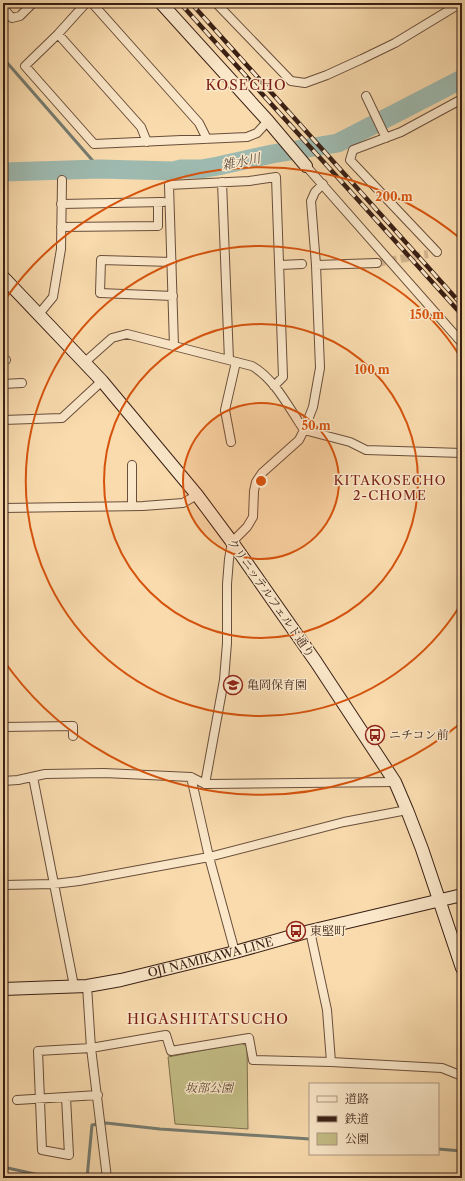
<svg xmlns="http://www.w3.org/2000/svg" width="465" height="1181" viewBox="0 0 465 1181" font-family="'Libre Caslon Text','Noto Serif JP',serif">
	<style>
		.green { fill: #c4be86; stroke: #7e6e4d }
		.lines { fill: none; stroke-linecap: round; stroke-linejoin: round }
		.stream { stroke: #767c72; stroke-width: 3 }
		.river { stroke: #9ebab0; stroke-width: 19 }
		.street-tunnel { stroke: #d3b58f; stroke-width: 8; stroke-dasharray: 8 4; stroke-linecap: butt }
		.street-casing { stroke: #694e3a; stroke-width: 10 }
		.secondary-casing { stroke: #391f14; stroke-width: 14 }
		.street { stroke: #fbe8ca; stroke-width: 8 }
		.secondary { stroke: #fbe8ca; stroke-width: 12 }
		.rail-casing { stroke: #391f14; stroke-width: 4.5 }
		.rail { stroke: #fbe8ca; stroke-width: 3; stroke-dasharray: 9; stroke-linecap: butt }
		.ring { fill: none; stroke: #d6530d; stroke-width: 2 }
		.labels { text-anchor: middle; stroke-width: 3; stroke-linejoin: round; paint-order: stroke }
		.street-label { font-size: 12px; fill: #391f14; stroke: #fbe8ca }
		.poi-label { font-size: 12px; fill: #391f14; stroke: #fbe8ca; text-anchor: start }
		.park-label { font-size: 12px; font-style: italic; fill: #5c4730; stroke: #fbe8ca }
		.water-label { font-size: 13px; font-style: italic; fill: #574e43; stroke: #fbe8ca }
		.neighbourhood-label { font-size: 13px; letter-spacing: 1px; fill: #7a1f14; stroke: #fbe8ca }
		.quarter-label { font-size: 14px; letter-spacing: 1px; fill: #7a1f14; stroke: #fbe8ca }
		.centre { fill: #d6530d; stroke: #fbe8ca; stroke-width: 2 }
		.ring-label { font-size: 12px; text-anchor: middle; font-weight: bold; fill: #d6530d; stroke: #fbe8ca; stroke-width: 3; stroke-linejoin: round; paint-order: stroke }
	</style>
	<rect width="100%" height="100%" fill="#f9dbae"/>
	<filter id="stains"><feTurbulence type="fractalNoise" baseFrequency=".005" numOctaves="4"/><feColorMatrix values="0 0 0 0 .2 0 0 0 0 .09 0 0 0 0 .02 0 0 0 .5 -.17"/></filter>
	<radialGradient id="worn" r=".72"><stop offset=".6" stop-color="#630" stop-opacity="0"/><stop offset="1" stop-color="#630" stop-opacity=".3"/></radialGradient>
	<path class="green" d="M241 1043 247 1046 248 1129 175 1124 168 1057Z"/>
	<g class="lines">
		<path class="stream" d="M3 58 100 169
			M438 1149 462 1151
			M3 1167 53 1178
			M87 1178 92 1125 106 1123 160 1129 310 1139"/>
		<path class="river" d="M3 172 100 169 173 171 181 169H201L218 166 272 154 338 143 462 79"/>
		<path class="street-tunnel" d="M377 263 428 254"/>
		<defs>
			<path id="street" d="M86 3 58 34 25 66 94 144 247 137 257 133 268 121
				M92 3 199 123 207 139
				M216 3 291 81 305 83 327 75 362 59 395 43 461 3
				M3 8 12 18 20 16 33 3
				M58 34 141 127 147 142
				M366 96 386 138
				M306 166 462 343
				M222 182 229 360
				M323 184 315 192 311 201 316 265 320 368 313 407 304 430 350 442 366 450 462 453
				M61 204 163 202
				M61 227 158 226V202
				M437 252 350 160 353 150 401 132 462 99
				M172 262 101 260 100 293 173 296
				M280 265 302 264
				M316 265 377 263
				M39 314 53 297 61 249 62 180
				M174 346 169 185 249 181 276 177 283 377 274 386
				M3 360H6
				M85 362 112 338 127 334 252 366C275 379 289 408 304 430L299 440 262 473 256 482 254 491 253 517 247 527 232 542 229 559 227 584V643L224 680 205 784
				M3 384 22 383
				M3 420 62 418 102 381
				M231 442 225 410 236 362
				M132 506V465
				M3 508 143 506 183 503 197 495
				M3 727 73 726V736
				M33 777 74 986
				M191 777 209 857 235 952
				M3 781 18 780 45 774 104 773 191 777 205 784 395 782
				M3 885 54 884 79 881 209 857 344 822 407 810
				M310 931 327 1010 331 1062
				M87 986 91 1048 107 1178
				M66 1097 69 1155 42 1150 38 1051 91 1048 166 1035 171 1051 249 1038 253 1060 331 1062 442 1068 462 1076
				M17 1100 98 1095
				M238 1178H256"/>
			<g id="secondary">
				<path d="M161 3 268 121 306 166"/>
				<path d="M3 277 102 381 197 495 232 542 316 662 395 782 407 810 422 849 462 968"/>
				<path id="s1" d="M3 989 87 986 121 980 235 952 310 931 462 895"/>
			</g>
		</defs>
		<use href="#street" class="street-casing"/>
		<use href="#secondary" class="secondary-casing"/>
		<use href="#street" class="street"/>
		<use href="#secondary" class="secondary"/>
		<defs>
			<path id="rail" d="M180 3 462 315
				M191 3 462 305"/>
		</defs>
		<use href="#rail" class="rail-casing"/>
		<use href="#rail" class="rail"/>
	</g>
	<circle cx="261" cy="481" r="78" fill="#d6530d" fill-opacity=".12"/>
	<g class="ring">
		<circle cx="261" cy="481" r="78"/>
		<circle cx="261" cy="481" r="157"/>
		<path d="M461 604A235 235 0 1 1 461 358"/>
		<path d="M461 723A314 314 0 0 1 4 661M4 301A314 314 0 0 1 461 239"/>
	</g>
	<defs>
		<symbol id="school-ring" viewBox="-11 -11 22 22"><circle r="9.5" fill="#fbe8ca" stroke="#8f2418" stroke-width="1.5"/><path d="M0-5L7-2L0 1L-7-2ZM-4 1L0 2.5L4 1V4Q0 6-4 4Z" fill="#8f2418"/></symbol>
		<symbol id="bus-ring" viewBox="-11 -11 22 22"><circle r="9.5" fill="#fbe8ca" stroke="#8f2418" stroke-width="1.5"/><path d="M-5-6H5V4H4V6H2V4H-2V6H-4V4H-5ZM-3.5-4V0h7V-4ZM-3.5 1.2v1.5H-2V1.2ZM2 1.2v1.5H3.5V1.2Z" fill="#8f2418"/></symbol>
	</defs>
	<g fill-rule="evenodd">
		<use href="#school-ring" x="222" y="674" width="22" height="22"/>
		<use href="#bus-ring" x="364" y="724" width="22" height="22"/>
		<use href="#bus-ring" x="285" y="920" width="22" height="22"/>
	</g>
	<g class="labels">
		<g class="street-label">
			<text transform="translate(271 598) rotate(55)" y="4">クリニッテルフェルド通り</text>
			<text dy="4" stroke="none"><textPath href="#s1" startOffset="211">OJI NAMIKAWA LINE</textPath></text>
		</g>
		<g class="poi-label">
			<text x="247" y="689">亀岡保育園</text>
			<text x="389" y="739">ニチコン前</text>
			<text x="310" y="935">東堅町</text>
		</g>
		<g class="park-label">
			<text x="209" y="1092">坂部公園</text>
		</g>
		<g class="water-label">
			<text transform="translate(241 161) rotate(-11)" y="5">雑水川</text>
		</g>
		<g class="neighbourhood-label">
			<text x="390" y="485">KITAKOSECHO<tspan x="390" dy="15">2-CHOME</tspan></text>
		</g>
		<g class="quarter-label">
			<text x="246" y="90">KOSECHO</text>
			<text x="208" y="1024">HIGASHITATSUCHO</text>
		</g>
	</g>
	<circle cx="261" cy="481" r="6" class="centre"/>
	<g class="ring-label">
		<text x="394" y="201">200 m</text>
		<text x="427" y="319">150 m</text>
		<text x="372" y="374">100 m</text>
		<text x="316" y="430">50 m</text>
	</g>
	<rect width="465" height="1181" fill="none" stroke="#f9dbae" stroke-width="16"/>
	<rect x="4" y="4" width="457" height="1173" fill="none" stroke="#391f14" stroke-width="2"/>
	<rect x="8" y="8" width="449" height="1165" fill="none" stroke="#391f14"/>
	<rect x="309" y="1083" width="130" height="72" fill="#fbe8ca" stroke="#ad9881"/>
	<rect x="317" y="1096" width="20" height="6" fill="#fbe8ca" stroke="#ad9881"/>
	<text x="345" y="1103" font-size="12" fill="#391f14">道路</text>
	<rect x="317" y="1116" width="20" height="6" fill="#391f14" stroke="#ad9881"/>
	<text x="345" y="1123" font-size="12" fill="#391f14">鉄道</text>
	<rect x="317" y="1133" width="20" height="12" fill="#c4be86" stroke="#ad9881"/>
	<text x="345" y="1143" font-size="12" fill="#391f14">公園</text>
	<rect width="100%" height="100%" filter="url(#stains)"/>
	<rect width="100%" height="100%" fill="url(#worn)"/>
</svg>
